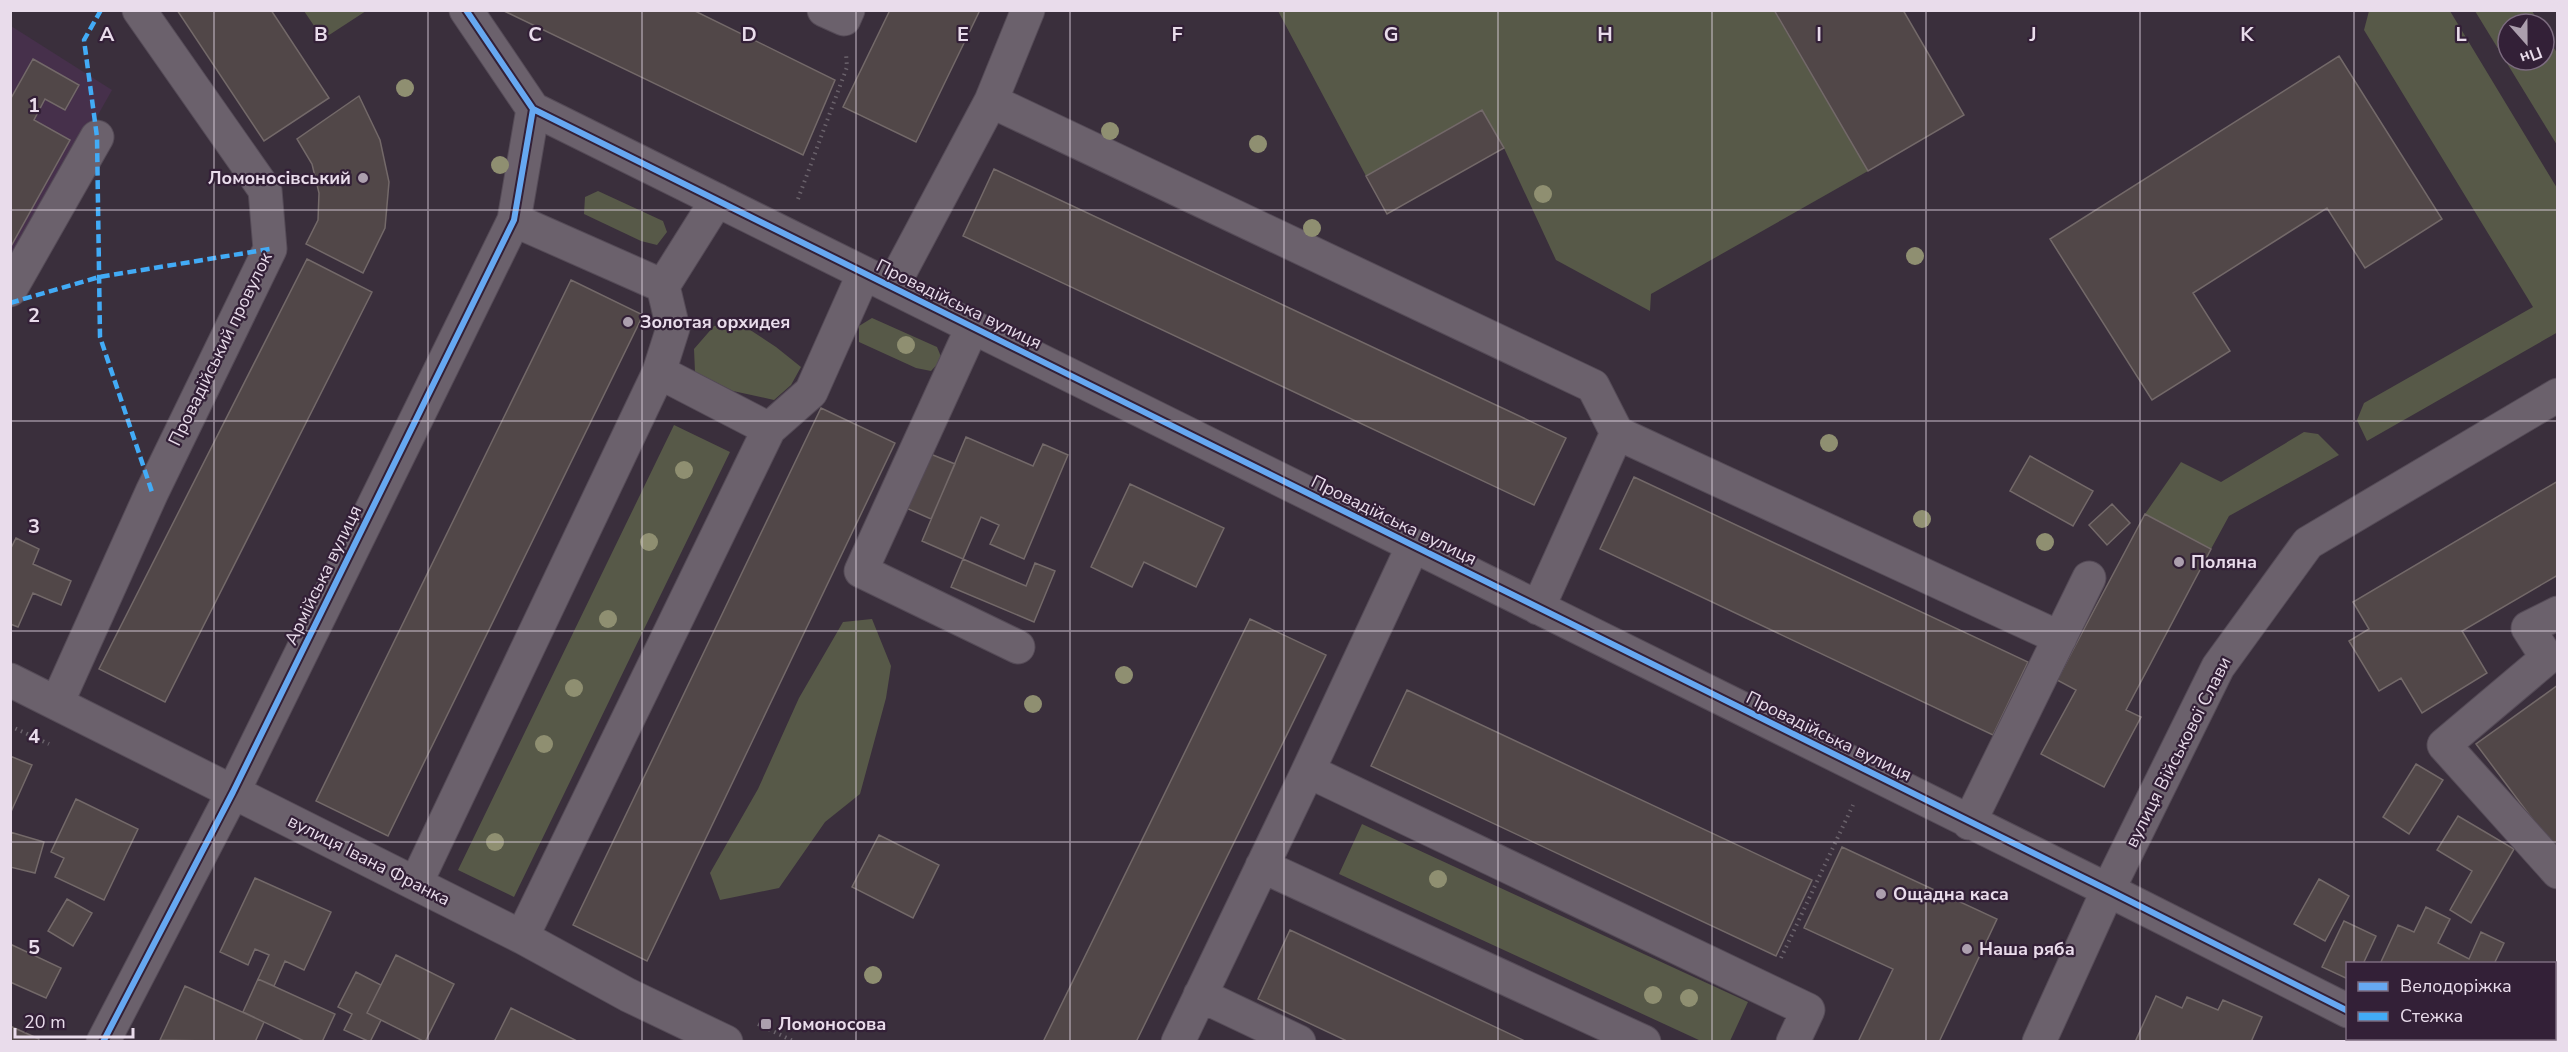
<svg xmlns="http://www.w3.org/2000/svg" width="2568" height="1052" viewBox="0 0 2568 1052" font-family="'Nunito Sans',sans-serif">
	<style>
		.built { fill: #46304b }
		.green { fill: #575948 }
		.building { fill: #514748; stroke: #736969; stroke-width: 1.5 }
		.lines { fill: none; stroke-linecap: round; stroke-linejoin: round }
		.minor-casing { stroke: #554b57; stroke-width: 35 }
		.path { stroke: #6a626b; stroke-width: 4; stroke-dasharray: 1.5 4.5; stroke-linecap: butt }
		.minor { stroke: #6b616c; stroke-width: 33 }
		.quiet { stroke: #42abf6; stroke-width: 4.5; stroke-dasharray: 9 4.5; stroke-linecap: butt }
		.cycleway-casing { stroke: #332037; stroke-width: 10 }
		.cycleway { stroke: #66a8f1; stroke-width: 6 }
		.tree { fill: #8f8f71 }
		.grid { fill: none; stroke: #e9dceb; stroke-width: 1.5; stroke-opacity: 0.55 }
		.poi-dot { fill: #ac9fae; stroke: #332037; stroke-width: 2 }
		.labels { text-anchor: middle; stroke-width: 4.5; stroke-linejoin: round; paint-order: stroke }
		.poi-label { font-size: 18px; font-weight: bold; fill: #e9dceb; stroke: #332037; text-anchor: start }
		.street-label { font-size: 18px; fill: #e9dceb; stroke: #332037 }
		.grid-label { font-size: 20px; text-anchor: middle; font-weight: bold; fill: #e9dceb; stroke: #332037; stroke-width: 4.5; stroke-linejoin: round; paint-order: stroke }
	</style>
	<rect width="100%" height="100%" fill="#3a2f3c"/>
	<path class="built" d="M11 26 112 90 11 270Z"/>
	<path class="green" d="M304 11H366L323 39Z
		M1278 11H1774L1868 171 1651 294 1650 311 1556 260 1504 148 1482 110 1366 176Z
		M2369 11H2450L2557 188 2558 332 2367 441 2357 420 2364 403 2533 307 2364 30Z
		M2475 11H2532L2540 24H2508V60H2544V31L2557 53V145Z
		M598 191 663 221 667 232 657 245 641 241 584 214 585 197Z
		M872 318 937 347 942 359 931 371 916 368 859 342V326Z
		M738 322 776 347 801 367 791 385 774 400 733 391 695 372 694 349 714 326Z
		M674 425 730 452 514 897 458 870Z
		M2304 432 2318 434 2339 455 2229 516 2211 549 2145 514 2181 462 2221 482Z
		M872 619 891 666 886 698 860 794 825 822 779 888 720 900 710 873 758 789 799 698 843 622Z
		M1362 824 1748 1002 1730 1041H1701L1339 874Z"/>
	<path class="building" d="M177 10H271L329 98 264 141Z
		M502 10H693L835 80 803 155Z
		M890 10H980L916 142 843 107Z
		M1774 10H1903L1964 115 1868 171Z
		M2339 56 2442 219 2365 268 2327 208 2193 293 2230 351 2152 400 2050 239Z
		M33 59 79 85 65 110 45 99 34 120 70 140 10 248V100Z
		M359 96 380 140 389 182 385 228 363 273 306 244 318 220 319 193 312 164 297 139Z
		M1482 110 1504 148 1387 214 1366 176Z
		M994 169 1566 438 1534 505 963 236Z
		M307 259 372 292 165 702 99 669Z
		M571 280 643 315 388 836 316 801Z
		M821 408 895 443 647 961 573 925Z
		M966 437 1033 466 1043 444 1068 455 1024 559 990 544 999 525 981 517 963 559 922 541Z
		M928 453 955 464 931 519 904 507Z
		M2030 456 2093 491 2073 526 2010 491Z
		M1634 477 2028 662 1993 735 1600 549Z
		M2558 481V575L2462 631 2487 673 2422 713 2401 678 2379 691 2349 641 2369 629 2353 602Z
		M1130 484 1224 528 1196 587 1144 562 1132 587 1091 567Z
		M2112 504 2130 523 2107 545 2089 525Z
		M2145 514 2211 549 2126 710 2141 717 2104 787 2041 754 2076 690 2057 680Z
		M16 538 39 549 33 564 71 581 61 605 33 593 18 627 10 624V550Z
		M963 559 1026 586 1035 563 1055 571 1034 622 951 587Z
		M1250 619 1326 655 1136 1042H1043Z
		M2558 685V853L2476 744Z
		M1407 690 1812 880 1776 956 1371 766Z
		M10 756 32 765 10 814Z
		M2416 764 2443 780 2409 834 2383 817Z
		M76 799 138 829 104 900 55 877 64 858 51 852Z
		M2458 816 2514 849 2471 923 2450 910 2472 871 2437 850Z
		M10 832 44 842 35 873 10 867Z
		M879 835 939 865 913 918 852 887Z
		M1842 847 1997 919 1939 1042H1858L1893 969 1804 928Z
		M255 878 331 912 304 970 285 961 274 986 258 979 269 955 255 949 248 965 220 952Z
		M2319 879 2349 896 2325 941 2294 924Z
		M67 899 92 913 73 946 48 931Z
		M2426 907 2450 919 2438 943 2469 959 2481 932 2504 943 2494 964H2380L2398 925 2414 932Z
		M2344 921 2376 936 2363 964H2348V979L2322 967Z
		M1290 930 1527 1042H1349L1258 999Z
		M10 944 61 968 46 998 10 982Z
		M396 955 454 984 425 1042 367 1013Z
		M356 972 381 985 367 1013 381 1020 370 1042 344 1030 352 1014 338 1007Z
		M258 979 335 1014 322 1042H306L243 1012Z
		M185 986 264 1022 255 1042 160 1040Z
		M2156 996 2182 1008 2187 997 2218 1010 2223 1000 2262 1017 2251 1042H2135Z
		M511 1008 579 1042H494Z
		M10 1026 39 1039 38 1042H10Z"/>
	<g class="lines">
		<defs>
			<path id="minor" d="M466 10 533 109 2108 890 2348 1011
				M824 10 844 19 848 10
				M991 101 1028 10
				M514 220 663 286 717 200
				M892 287 991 101 1593 386 1617 433
				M10 290 97 137
				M972 328 861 571 1018 647
				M659 372 769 429
				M1538 608 1617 433 2060 638
				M2558 613 2528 628 2547 658 2444 745 2558 872
				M10 680 522 937 628 995 726 1042
				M57 703 152 492 270 249 265 190 139 10
				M1308 771 1413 546
				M1969 823 2089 578
				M1262 866 1644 1042
				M416 883 659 372 673 328 663 286
				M522 937 769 429 811 392 864 273
				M1200 995 1299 1042
				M2401 1038 2407 1042
				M103 1042 233 792 514 220 533 109
				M1178 1042 1308 771 1808 1010 1793 1042
				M2039 1042 2108 890 2218 667 2308 543 2558 395"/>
		</defs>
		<use href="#minor" class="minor-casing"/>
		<path class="path" d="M798 199 847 67 846 53
			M10 726 49 744
			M1781 958 1853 805
			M758 1024 795 1042"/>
		<use href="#minor" class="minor"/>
		<path class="quiet" d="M101 10 84 40 97 137 100 337 152 492
			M10 303 99 277 270 249"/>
		<defs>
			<path id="cycleway" d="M466 10 533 109 2108 890 2348 1011
				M103 1042 233 792 514 220 533 109"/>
		</defs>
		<use href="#cycleway" class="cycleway-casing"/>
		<use href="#cycleway" class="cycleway"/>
	</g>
	<g class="tree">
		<circle cx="405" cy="88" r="9"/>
		<circle cx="1110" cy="131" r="9"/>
		<circle cx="1258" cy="144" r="9"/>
		<circle cx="500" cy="165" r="9"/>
		<circle cx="1543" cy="194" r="9"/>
		<circle cx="1312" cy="228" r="9"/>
		<circle cx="1915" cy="256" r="9"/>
		<circle cx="906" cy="345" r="9"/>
		<circle cx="1829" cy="443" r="9"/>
		<circle cx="684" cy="470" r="9"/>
		<circle cx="1922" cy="519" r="9"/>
		<circle cx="649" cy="542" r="9"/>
		<circle cx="2045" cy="542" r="9"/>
		<circle cx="608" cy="619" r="9"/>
		<circle cx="1124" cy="675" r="9"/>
		<circle cx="574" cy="688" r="9"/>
		<circle cx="1033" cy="704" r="9"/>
		<circle cx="544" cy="744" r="9"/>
		<circle cx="495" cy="842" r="9"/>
		<circle cx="1438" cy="879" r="9"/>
		<circle cx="873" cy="975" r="9"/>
		<circle cx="1653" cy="995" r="9"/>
		<circle cx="1689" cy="998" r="9"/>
	</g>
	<path class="grid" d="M214 10V1042M428 10V1042M642 10V1042M856 10V1042M1070 10V1042M1284 10V1042M1498 10V1042M1712 10V1042M1926 10V1042M2140 10V1042M2354 10V964M10 210H2558M10 421H2558M10 631H2558M10 842H2558M2354 1038V1042"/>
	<g class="poi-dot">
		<circle cx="363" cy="178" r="6"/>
		<circle cx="628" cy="322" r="6"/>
		<circle cx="2179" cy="562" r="6"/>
		<circle cx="1881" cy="894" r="6"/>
		<circle cx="1967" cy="949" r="6"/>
		<rect x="760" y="1018" width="12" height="12" rx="3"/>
	</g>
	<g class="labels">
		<g class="poi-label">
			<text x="351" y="184" text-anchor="end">Ломоносівський</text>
			<text x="640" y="328">Золотая орхидея</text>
			<text x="2191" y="568">Поляна</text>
			<text x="1893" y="900">Ощадна каса</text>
			<text x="1979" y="955">Наша ряба</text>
			<text x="778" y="1030">Ломоносова</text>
		</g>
		<g class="street-label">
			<text transform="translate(959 304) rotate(26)" y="6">Провадійська вулиця</text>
			<text transform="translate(220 349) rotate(-64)" y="6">Провадійський провулок</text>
			<text transform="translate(1394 520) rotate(26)" y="6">Провадійська вулиця</text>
			<text transform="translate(323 575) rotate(-64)" y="6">Армійська вулиця</text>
			<text transform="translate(1829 736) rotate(26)" y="6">Провадійська вулиця</text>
			<text transform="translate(2178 752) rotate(-63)" y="6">вулиця Військової Слави</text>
			<text transform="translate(369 860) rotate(27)" y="6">вулиця Івана Франка</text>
		</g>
	</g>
	<g class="grid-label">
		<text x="107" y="41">A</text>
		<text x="321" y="41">B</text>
		<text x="535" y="41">C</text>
		<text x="749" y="41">D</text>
		<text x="963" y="41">E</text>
		<text x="1177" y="41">F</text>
		<text x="1391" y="41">G</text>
		<text x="1605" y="41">H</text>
		<text x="1819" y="41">I</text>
		<text x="2033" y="41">J</text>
		<text x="2247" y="41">K</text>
		<text x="2461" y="41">L</text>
		<text x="34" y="112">1</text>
		<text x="34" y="322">2</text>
		<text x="34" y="533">3</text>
		<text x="34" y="743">4</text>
		<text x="34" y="954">5</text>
	</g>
	<rect width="2568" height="1052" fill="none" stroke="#e9dceb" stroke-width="24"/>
	<rect x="2346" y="962" width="210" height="78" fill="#332037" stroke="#7c6b7f" stroke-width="1.5"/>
	<rect x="2358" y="982" width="30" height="9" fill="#66a8f1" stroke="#7c6b7f" stroke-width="1.5"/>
	<text x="2400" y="992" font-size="18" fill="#e9dceb">Велодоріжка</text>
	<rect x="2358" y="1012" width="30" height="9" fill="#42abf6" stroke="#7c6b7f" stroke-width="1.5"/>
	<text x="2400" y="1022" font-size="18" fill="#e9dceb">Стежка</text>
	<g transform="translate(2526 42) rotate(159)"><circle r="28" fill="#332037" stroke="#7c6b7f" stroke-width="1.5"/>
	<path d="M0-4.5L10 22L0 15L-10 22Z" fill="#ac9fae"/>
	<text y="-9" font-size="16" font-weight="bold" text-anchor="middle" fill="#e9dceb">Пн</text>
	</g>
	<path d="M15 1028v9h118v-9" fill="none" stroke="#e9dceb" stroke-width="3"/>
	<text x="24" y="1028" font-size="18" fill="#e9dceb" stroke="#332037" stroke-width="4.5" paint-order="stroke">20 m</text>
</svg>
